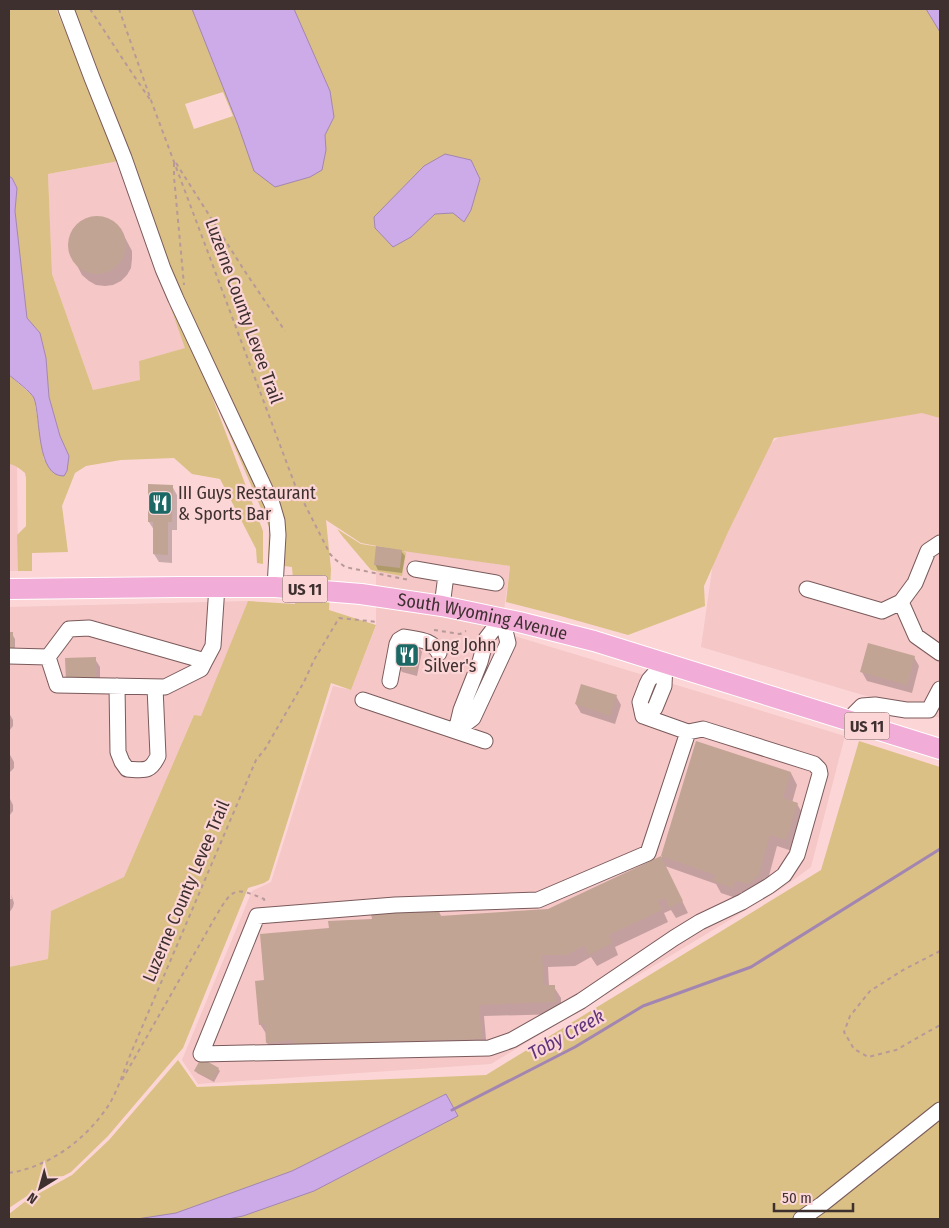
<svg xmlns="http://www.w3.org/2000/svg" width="949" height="1228" viewBox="0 0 949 1228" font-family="'Fira Sans Condensed',sans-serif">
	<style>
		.built { fill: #f5c7c7 }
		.green { fill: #dac084; fill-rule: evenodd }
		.water { fill: #ccabe8; stroke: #a286b1 }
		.shadow { fill: #0003 }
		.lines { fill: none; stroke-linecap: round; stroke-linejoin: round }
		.stream { stroke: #a286b1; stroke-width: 3 }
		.building { fill: #c1a493 }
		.minor-casing { stroke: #7a5a5b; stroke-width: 17 }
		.major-casing { stroke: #fff; stroke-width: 22 }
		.path { stroke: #b79999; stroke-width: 2; stroke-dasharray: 4 4; stroke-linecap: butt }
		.minor { stroke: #fff; stroke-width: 15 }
		.major { stroke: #f2acd8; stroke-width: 20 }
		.labels { text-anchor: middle; stroke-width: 4.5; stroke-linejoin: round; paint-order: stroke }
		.shield { fill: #fcd6d6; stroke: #786262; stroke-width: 1 }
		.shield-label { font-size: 16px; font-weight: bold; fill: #3f3030 }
		.street-label { font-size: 18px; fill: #3f3030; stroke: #fcd6d6 }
		.poi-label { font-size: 18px; fill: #3f3030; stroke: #fcd6d6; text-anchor: start }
		.water-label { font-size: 19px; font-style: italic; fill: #5e347b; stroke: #fcd6d6 }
	</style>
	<rect width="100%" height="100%" fill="#fcd6d6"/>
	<path class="built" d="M119 161 186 348 139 361 141 380 93 390 52 274 48 174Z
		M940 392V718L701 647 715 549 764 448 816 411Z
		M9 454H17L18 571H9Z
		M376 546 510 566 501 632 845 736 811 867 781 889 491 1064 198 1084 182 1060 252 891 271 882 333 686 351 690 376 626Z
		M248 601 201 717 194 715 124 877 51 911 48 959 9 967V607Z"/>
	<path class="green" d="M9 9H56L90 88 57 9H926L940 32V418L922 413 774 438 728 532 704 586 705 606 628 635 557 615 506 602 510 566 403 551 406 553 402 576 371 570 343 537 337 529 361 544 393 549 361 543 326 520 331 569 329 610 376 625 351 690 331 683 269 880 264 883 248 888 183 1048 108 1136 71 1172 33 1192 9 1208V967L48 959 51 911 124 877 194 715 201 716 248 601 295 604 292 567 268 564 269 527 205 378 263 531V564L257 563 256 549 220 479 192 474 174 458 121 460 86 466 75 473 62 506 68 552 32 553V571H18L17 535 26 526V478L25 473C20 469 16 465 9 464V375L34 397 44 460 69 456 60 436 49 397 46 358 40 333 27 318 15 211 17 188 12 178 9 176ZM223 92 233 116 194 129 185 104ZM119 161 185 348 139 361 140 380 93 390 52 274 48 174Z
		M859 741 940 767V1219H9V1214L27 1200 72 1175 109 1140 178 1060 197 1087 486 1075 821 870Z"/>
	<path class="water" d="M192 9H294L330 91 334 117 325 135 326 150 322 170 310 177 275 187 254 171 238 125Z
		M926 9H940V32Z
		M445 154 471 160 480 179 471 210 464 222 453 213 435 214 411 237 393 247 375 228 374 217 424 166Z
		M9 176 12 178 17 188 15 211 27 318 40 333 46 358 49 397 60 436 69 456 67 471 64 476C36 477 41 417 34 398 32 393 14 379 9 375Z
		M446 1094 458 1116 314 1191 243 1216 228 1219H137L176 1213 292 1171Z"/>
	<path class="shadow" d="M98 217 107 219 115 224 121 230 132 251V259L131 268 127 275 121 281 113 285 105 286 96 285 89 281 82 275 71 254 69 245 71 237 75 229 81 222 89 219Z
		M172 486 177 495V530H172V563L159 562 154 554V530L149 522Z
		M401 551 405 556 402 573 378 570 375 564Z
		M9 634H12L15 639V660H9Z
		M419 647 422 652 417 676 402 672 399 667Z
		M914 657 919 666 912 693 867 681 862 672Z
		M95 659 100 667V689L72 690Z
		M616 696 621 705 615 724 581 713 576 704Z
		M9 713 13 720V726L9 731Z
		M697 743 791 773 797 785 792 803 797 804 804 816 792 851 777 846 766 887 756 895 741 892 739 899 721 893 716 884 665 866 688 913 676 918 671 910 664 913 668 922 615 947 618 955 597 966 591 957 575 966 548 967 549 986 554 987 561 998V1014L484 1016 487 1051 274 1054 267 1043V1035L260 1024 265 982 331 929 373 920 438 911 442 917 549 911 662 857Z
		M9 753 14 762V768L9 773Z
		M9 797 13 805V811L9 816Z
		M9 894 10 899H12L11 894 14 903 13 907 9 913Z
		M218 1069 220 1071 214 1082 197 1073 196 1071Z"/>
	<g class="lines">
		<path class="stream" d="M452 1110 575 1047 643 1006 751 967 940 849"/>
	</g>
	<path class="building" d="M68 245a29 29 0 1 1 58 0a29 29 0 1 1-58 0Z
		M148 484 173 485 172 522H168V555L153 554V522H148Z
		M376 546 402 550 400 568 374 565Z
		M9 632H13V654H9Z
		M402 642 420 646 415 671 397 667Z
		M868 643 915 656 907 685 860 672Z
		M96 657V681H66L65 658Z
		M581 684 617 695 610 716 575 704Z
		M696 741 791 772 783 798 798 803 786 840 770 835 759 875 749 884 735 881 733 888 713 881 715 875 661 856Z
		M661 856 683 901 669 908 665 898 658 901 662 910 609 935 612 943 589 955 584 945 568 955H542L544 985H555V1002L479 1005 482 1039 293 1044V1040L266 1043 265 1024 259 1025 255 981 264 980 260 934 329 928 328 921 372 919 371 914 439 910 440 916 548 909Z
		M201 1058 219 1068 213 1080 194 1071Z"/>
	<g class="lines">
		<defs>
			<path id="minor" d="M66 9 92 78 124 158 163 269 176 299 272 504 277 521 278 535 275 587
				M415 569 496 583
				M807 589 882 611 901 602 915 583 928 551 940 543
				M901 602 916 636 940 653
				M442 606 446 575
				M502 618 508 643 473 718 456 731 461 710 480 662 486 639Z
				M9 656 48 657 69 629 89 628 205 661 213 646 217 586
				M48 657 57 685 165 687 201 669 205 661
				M390 681 397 644 399 640 404 637C419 640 431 639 439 653
				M117 686 118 752 122 762 127 769C144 770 150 773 158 756L155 687
				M363 700 485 741
				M643 716 688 732 703 729 814 764 819 769 820 774 797 855 784 875 769 886 742 902 700 922 674 938 581 1001 512 1040 489 1048 201 1054 257 916 395 905 538 900 648 853 688 732
				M643 716 655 708 664 686 665 662
				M643 716 640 702 647 684 649 680 665 662
				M848 720 862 706 875 705 906 710H929L940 689
				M801 1219 821 1205 940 1110"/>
			<g id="major">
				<path id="s1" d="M9 589 179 587H275L361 594 442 606 519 622 594 641 940 749"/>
			</g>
		</defs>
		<use href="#minor" class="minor-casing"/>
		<use href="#major" class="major-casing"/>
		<path class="path" d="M90 9 128 67 151 101
			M119 9 152 103 295 485 330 554 336 560 345 567 409 580
			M174 163V177L184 285
			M176 163 244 270 285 331
			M434 630 460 634 466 631
			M940 951 903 970 870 991 850 1016 844 1032 854 1049 868 1057 896 1050 940 1025
			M122 1080 216 916C232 889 234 886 264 899L265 903
			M9 1173C50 1167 88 1138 110 1103 119 1087 124 1070 131 1053L256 760 265 749 304 682 314 660 339 618 378 622"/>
		<use href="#minor" class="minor"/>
		<use href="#major" class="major"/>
	</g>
	<defs>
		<symbol id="restaurant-square" viewBox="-11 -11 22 22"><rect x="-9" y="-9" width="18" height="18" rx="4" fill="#1b6864" stroke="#fcd6d6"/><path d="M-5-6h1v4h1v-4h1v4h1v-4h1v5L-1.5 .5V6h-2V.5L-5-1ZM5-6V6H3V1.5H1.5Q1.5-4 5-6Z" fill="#fff"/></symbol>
	</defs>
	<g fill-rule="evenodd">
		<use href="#restaurant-square" x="146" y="489" width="28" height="28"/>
		<use href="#restaurant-square" x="393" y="641" width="28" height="28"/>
	</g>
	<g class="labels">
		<g class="shield">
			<rect x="282.5" y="575.5" width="45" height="27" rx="4"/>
			<rect x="844.5" y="712.5" width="45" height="27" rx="4"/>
		</g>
		<g class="shield-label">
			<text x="305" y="595">US 11</text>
			<text x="867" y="732">US 11</text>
		</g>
		<g class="street-label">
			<text transform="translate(244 311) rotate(70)" y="6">Luzerne County Levee Trail</text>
			<text dy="6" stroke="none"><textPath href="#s1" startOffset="476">South Wyoming Avenue</textPath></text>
			<text transform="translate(186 891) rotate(-67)" y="6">Luzerne County Levee Trail</text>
		</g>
		<g class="poi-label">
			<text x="178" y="499">III Guys Restaurant<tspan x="178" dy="21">&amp; Sports Bar</tspan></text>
			<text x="424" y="651">Long John<tspan x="424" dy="21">Silver's</tspan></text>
		</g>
		<g class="water-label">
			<text transform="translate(566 1034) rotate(-29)" y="7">Toby Creek</text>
		</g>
	</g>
	<rect width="949" height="1228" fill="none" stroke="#3f3030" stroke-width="20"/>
	<g transform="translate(40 1188) rotate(217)" stroke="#fcd6d6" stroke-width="4" paint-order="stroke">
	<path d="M0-4L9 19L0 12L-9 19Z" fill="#3f3030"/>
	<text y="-8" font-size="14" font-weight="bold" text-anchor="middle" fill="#3f3030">N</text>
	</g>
	<path d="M774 1203v8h79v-8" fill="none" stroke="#3f3030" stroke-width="2.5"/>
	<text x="782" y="1203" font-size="15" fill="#3f3030" stroke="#fcd6d6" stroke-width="4" paint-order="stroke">50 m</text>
</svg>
